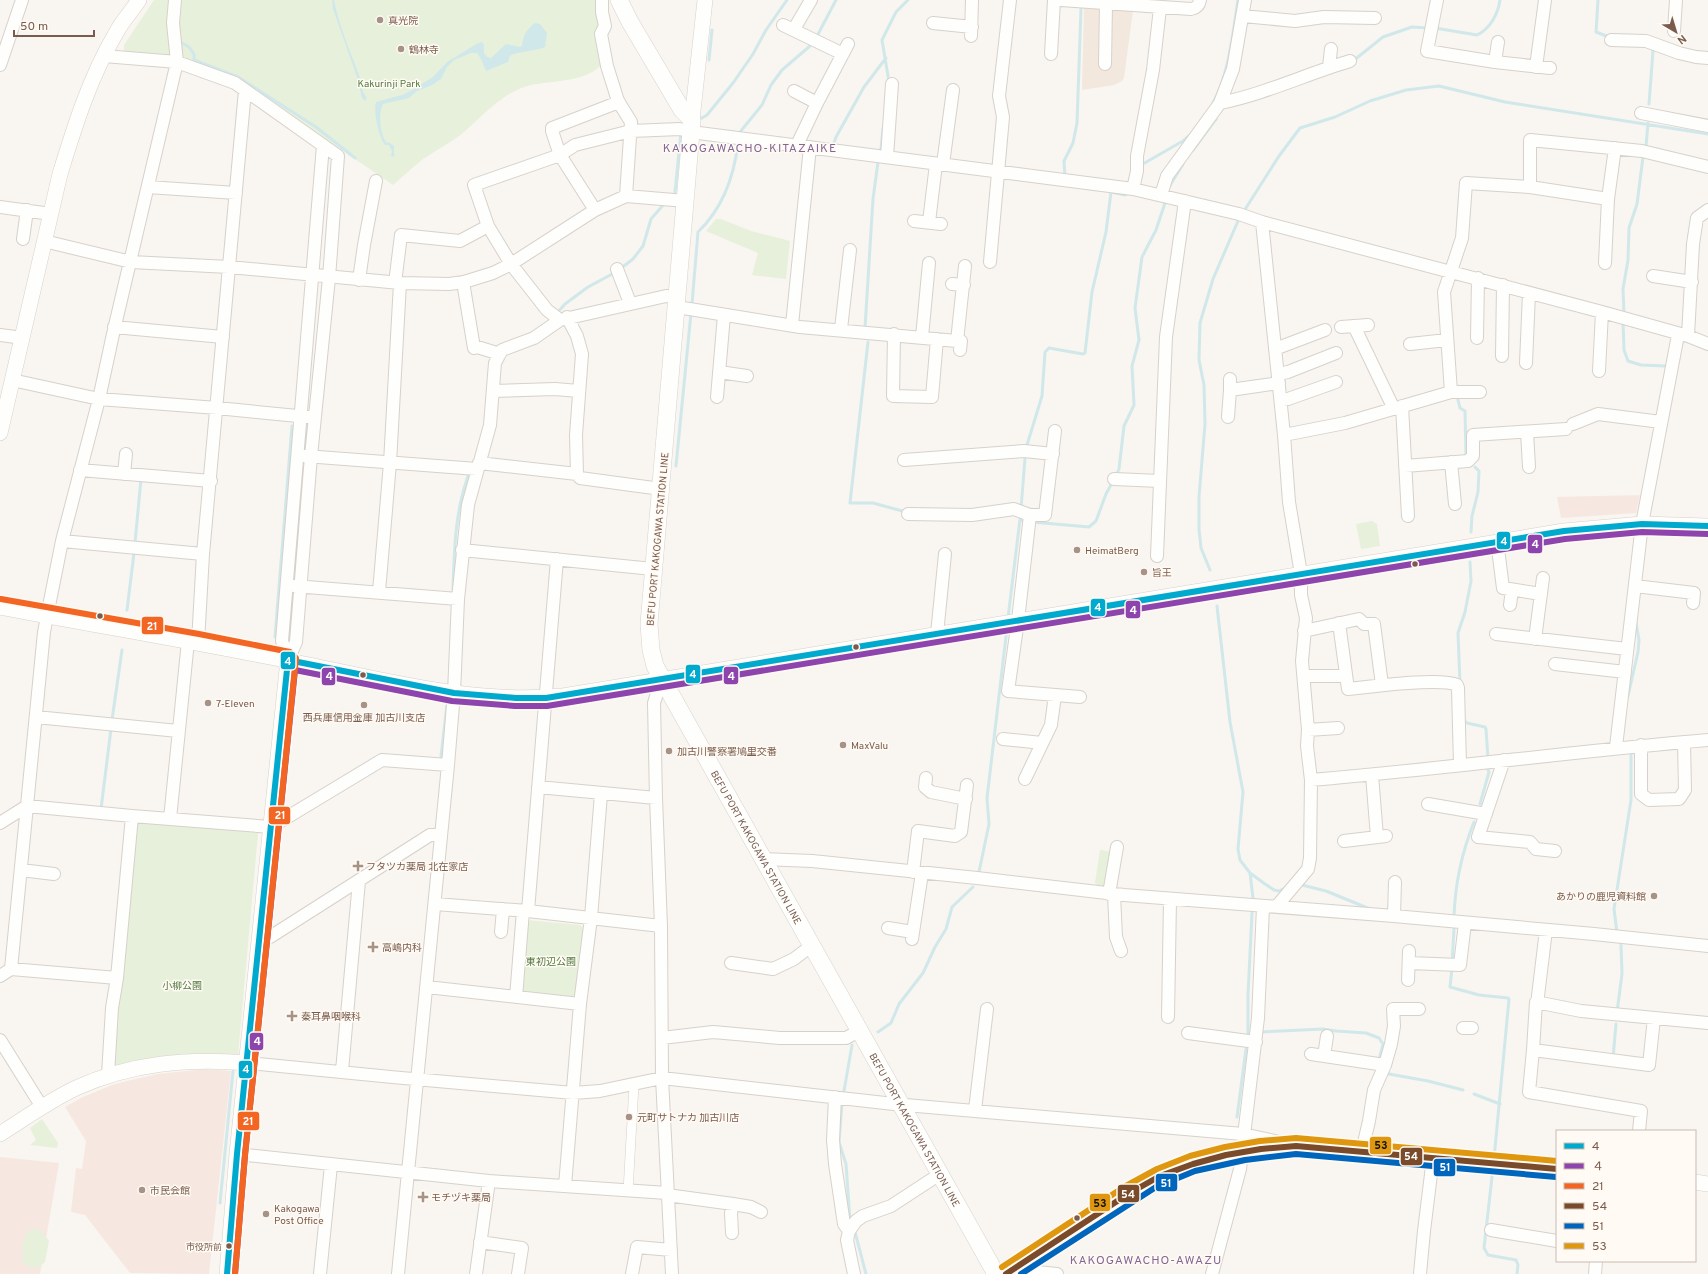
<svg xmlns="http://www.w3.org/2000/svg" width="1708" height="1274" viewBox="0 0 1708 1274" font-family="Overpass,'Noto Sans JP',sans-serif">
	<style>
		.residential { fill: #f2e8de }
		.commercial { fill: #f6e8e1 }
		.green { fill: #e7f0db }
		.water { fill: #d0e8ea }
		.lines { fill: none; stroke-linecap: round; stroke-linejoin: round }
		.stream { stroke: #d0e8ea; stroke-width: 3 }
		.pedestrian-casing { stroke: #d7d1cb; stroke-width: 10 }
		.minor-casing { stroke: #d7d1cb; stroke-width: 14 }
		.tertiary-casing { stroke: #d7d1cb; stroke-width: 16 }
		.secondary-casing { stroke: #d9d2cb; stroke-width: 18 }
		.pedestrian { stroke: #fefefd; stroke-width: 9 }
		.minor { stroke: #fefefd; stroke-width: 12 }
		.tertiary { stroke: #fefefd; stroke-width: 15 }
		.secondary { stroke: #fefefd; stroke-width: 17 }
		.bus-1-casing { stroke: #fffaf3; stroke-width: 9 }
		.bus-2-casing { stroke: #fffaf3; stroke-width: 9 }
		.bus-3-casing { stroke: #fffaf3; stroke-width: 9 }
		.bus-4-casing { stroke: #fffaf3; stroke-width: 9 }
		.bus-5-casing { stroke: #fffaf3; stroke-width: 9 }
		.bus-6-casing { stroke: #fffaf3; stroke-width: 9 }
		.bus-1 { stroke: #00a9ce; stroke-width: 6 }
		.bus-2 { stroke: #8e44ad; stroke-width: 6 }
		.bus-3 { stroke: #f26522; stroke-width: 6 }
		.bus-4 { stroke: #7a4b2a; stroke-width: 6 }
		.bus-5 { stroke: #0065bd; stroke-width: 6 }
		.bus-6 { stroke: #de970f; stroke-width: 6 }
		.poi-dot { fill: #a69286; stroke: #fffaf3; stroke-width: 1.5 }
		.bus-dot { fill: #7a5c4d; stroke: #fffaf3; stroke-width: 1.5 }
		.labels { text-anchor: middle; stroke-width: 3; stroke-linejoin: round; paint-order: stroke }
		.bus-label { font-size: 9px; fill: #7a5c4d; stroke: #fffaf3; text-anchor: end }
		.poi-label { font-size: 10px; fill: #7a5c4d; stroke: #fffaf3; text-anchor: start }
		.park-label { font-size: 10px; fill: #537a41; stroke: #fffaf3 }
		.street-label { font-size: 10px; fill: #7a5c4d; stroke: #fffaf3 }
		.quarter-label { font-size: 12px; letter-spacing: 1px; fill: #846695; stroke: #fffaf3 }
		.line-badge { stroke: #fffaf3; stroke-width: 1.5 }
		.badge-label { font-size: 11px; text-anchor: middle; font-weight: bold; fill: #fff }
		.pale-badge-label { font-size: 11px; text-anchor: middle; font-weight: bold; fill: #111 }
	</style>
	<rect width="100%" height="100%" fill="#f9f5f0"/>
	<path class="residential" d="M1084 8 1133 10 1124 78 1122 81 1114 85 1082 90Z"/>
	<path class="commercial" d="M1640 495 1636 513 1561 518 1557 497Z
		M205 1069 231 1071 209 1274 130 1273 85 1215 71 1212 76 1168 82 1169 86 1141 65 1107 81 1098 112 1085 127 1081 158 1074Z
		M0 1157 59 1163 40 1274H0Z"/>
	<path class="green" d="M154 0H171L173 58 124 52V45Z
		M178 0H597L598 36 602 64C587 82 551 81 531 85 501 92 482 118 459 136 448 144 435 151 423 159 413 167 403 176 393 185L238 79 191 62 178 52Z
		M716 219H721L751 231 790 241 786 279 752 275 758 253 706 231Z
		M1372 521 1377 524 1380 546 1361 549 1356 524Z
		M141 822 258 833 238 1055 116 1068 112 1065 136 825Z
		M1100 850 1114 852 1109 888H1099L1095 883Z
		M526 920 580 925 583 928 577 997 572 1000 520 995Z
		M42 1119 58 1143 57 1148 30 1145 36 1140 30 1128Z
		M35 1229 41 1231 49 1241 45 1262 39 1267 31 1268 22 1261C23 1250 21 1231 35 1229Z"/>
	<path class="water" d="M332 0H334C339 26 350 51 359 75 362 84 361 91 367 98L365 101 362 98 357 77 333 9Z
		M535 23 540 24 547 33 545 47C537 51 513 52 510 56 509 58 509 60 508 62L486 71 481 59 477 53H471L454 60 447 67 441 79 432 85 417 91 409 98 383 104C378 113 380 134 386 142L390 143 394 146V157L391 156 392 151 389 145H385C379 137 373 111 376 102L402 95 412 90 433 77 447 62 478 43 482 42 484 45V53L487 57 491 58 506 44 520 47 522 46C523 35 526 30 535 23Z"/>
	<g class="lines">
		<path class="stream" d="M1598 0 1596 32 1609 37
			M1435 28 1477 35C1490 29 1498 14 1500 0
			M816 38 836 0
			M179 39 180 42 189 47 194 54V60L238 77 316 127 355 158
			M709 60 712 30
			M1353 61 1383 37 1412 27 1429 28
			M889 82 882 40 896 12 908 0
			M1213 103C1229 74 1233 32 1238 0
			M1649 104 1653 51 1652 48
			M697 121 707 115 733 83 753 54 766 30 787 0
			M740 132 762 105 771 85 782 70 810 46
			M833 146 836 137 864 87 886 58
			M1646 146 1648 123
			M1193 150 1216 119
			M878 152 881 149 883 129
			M1141 165 1183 141 1190 135
			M1065 177 1064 161 1073 143 1077 123 1081 9
			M1169 187 1183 164
			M675 192 681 132
			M1244 211 1279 156 1300 128 1335 117 1370 101 1406 90 1439 86 1505 102 1708 134
			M620 269 633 259 643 246 651 219 664 204
			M692 304 698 232C723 208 734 177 738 143
			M557 313 565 304 588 287 616 272
			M1624 314 1623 289 1628 260 1629 228 1637 204 1643 157
			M1623 322 1624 350 1628 361 1641 365 1665 366
			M865 328 873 199 878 162
			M868 342 850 503H873L906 512
			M1457 396 1460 408 1465 411 1466 455
			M1027 445 1042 396 1045 352 1049 348 1083 354 1085 353 1092 292 1106 232 1111 192 1125 195 1129 193
			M676 466 691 313
			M1116 476 1119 469 1124 426 1134 405 1132 366 1139 340 1135 308 1142 257 1156 230 1166 200
			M1021 509 1025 458
			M1020 520 1026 521
			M1032 522 1089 527 1096 521 1106 494 1113 481
			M1471 532 1472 516 1478 492 1479 471 1475 467
			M135 543 141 479
			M1210 570 1201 548 1199 529V497L1205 424 1204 385 1199 360 1200 323 1213 279 1238 221
			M453 591C454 551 455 508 470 471
			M1217 606 1230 722 1243 792 1238 849 1240 860 1250 873 1253 898
			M127 610 134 553
			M1008 618 1020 519
			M275 637 292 426
			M1460 683 1458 633 1465 612 1471 581 1470 562
			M1628 696 1638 652 1639 640 1636 623
			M112 720 122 650
			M1463 720 1467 723 1485 727 1486 729 1488 759
			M441 756 447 705
			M1480 804 1489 772 1487 767
			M101 809 111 729
			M979 872 989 824 987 798 1007 628
			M1250 873 1265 884 1274 890 1279 891 1287 887
			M1302 885 1326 891 1370 909
			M1452 917H1454C1455 884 1462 852 1474 822
			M1617 933 1614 909 1631 800V754
			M1452 963 1454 929
			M1452 968 1450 987 1479 995 1508 998 1509 999 1494 1159
			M1617 1012 1622 974 1621 945
			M878 1032 891 1023 899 1004 923 973 935 947 946 929 952 907 973 887
			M1261 1032 1323 1029 1336 1031 1366 1033 1379 1038 1383 1044 1380 1056
			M1248 1036V995L1252 913
			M1613 1058 1616 1024
			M1389 1074 1428 1081 1463 1090
			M844 1091 852 1045
			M1474 1094 1500 1104
			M842 1103 839 1142 846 1164 850 1221
			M1237 1117 1246 1049
			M1493 1168 1484 1248 1488 1255 1516 1260 1518 1265 1517 1274
			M220 1203 233 1071
			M855 1232 866 1274"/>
		<defs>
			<path id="pedestrian" d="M628 1191 634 1085"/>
			<path id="minor" d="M602 0V12L605 26 601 34 607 66 618 101 631 122 626 196
				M1061 0 1191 9C1196 8 1199 6 1200 0
				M1437 0 1427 51 1495 62 1550 68
				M1243 16 1295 21 1324 17 1375 18
				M933 23 972 27
				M783 25 843 54
				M794 29 811 0
				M1674 31 1676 0
				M971 36 972 0
				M1611 40 1646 41 1679 53 1696 57 1708 58
				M1051 54 1054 0
				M104 56 177 62 235 83 338 156 329 278 311 456 296 642 288 660
				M1495 62 1498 42
				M1105 64 1106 4
				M0 65 22 0
				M1329 67 1331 49
				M1536 67 1545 0
				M794 91 817 103
				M1220 103C1265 94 1306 74 1350 61
				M1641 113 1708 126
				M797 145 817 103 848 44
				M887 157 892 84
				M943 164 953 90
				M148 187 236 193
				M1530 187V140L1642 151 1708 167
				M1133 189 1137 171V156L1153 70 1160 8
				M1161 195 1167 176 1220 103 1233 69 1245 0
				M0 207 51 214
				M595 210 560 155 552 131V128L619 102
				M914 221 941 224
				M929 222 936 164
				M1262 222 1284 435 1289 502 1301 574V595L1306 618 1302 661 1308 730 1307 746 1311 780 1310 858 1308 869 1276 907
				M23 239 27 210
				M44 241 131 262 229 267 400 283 449 284 464 282 493 273 511 264 595 210 626 196 686 201
				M990 262 1003 117 999 96 1010 0
				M1605 263 1608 199 1615 148
				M617 269 630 303
				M1653 276 1692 282
				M359 280 364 245 376 181
				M463 282 474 348
				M395 283 401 235 460 241 488 226
				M952 284 964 285
				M677 297 666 296 560 320 547 310 511 264 488 226 474 185 560 155 575 145 631 131 680 129 691 132 1133 189 1239 214 1262 222 1602 312 1688 336 1708 344
				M677 307 800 327 957 341
				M567 317 577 336 582 354 576 435 577 474
				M792 325 810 147
				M1354 326 1394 409
				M114 327 223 337
				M1341 327 1368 325
				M841 329 850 250
				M894 334 893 396 932 397 937 339
				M0 335 23 338
				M1688 336 1693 244 1697 218 1708 210
				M922 337 929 263
				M1477 338 1478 278
				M1410 344 1447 340
				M474 346 500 354
				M1275 349 1325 330
				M960 350 961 341H957L965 266
				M1502 356 1503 285
				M1526 363 1529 293
				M1599 371 1602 312
				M719 372 747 376
				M1278 374 1288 372 1336 353
				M1230 379V390L1279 383
				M12 380 99 399 217 408 308 417
				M493 391 555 389 579 391
				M1451 392H1480
				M717 397 724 315
				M1281 400 1288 399 1336 382
				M1402 406 1408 516
				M1228 417 1230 390
				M1573 424 1598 414 1661 422
				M1055 431 1045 515H1030L1018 620 1008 691 1080 697
				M1527 432 1529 467
				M1284 435 1345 423 1451 392 1444 292 1462 238 1466 183 1530 187 1608 199
				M305 456 477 469
				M904 460 1024 451 1053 454
				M1451 462 1455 504
				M479 463 577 474 580 478 661 489
				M1405 466 1468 461 1473 456V435L1566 429
				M80 470 211 481
				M124 474 126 454
				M1114 479 1160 481
				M908 514 972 515 1014 509 1030 515
				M62 541 203 554
				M1497 541 1503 588 1541 594
				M462 550 653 569
				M1157 556 1166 337 1185 201
				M294 586 458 599
				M1635 586 1694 593 1693 603
				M379 592 390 463 400 283
				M1510 605 1512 590
				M1339 623 1348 689C1369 687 1440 677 1457 685L1458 688 1460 765
				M1304 631 1359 619 1364 624H1374L1382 685
				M937 634 945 554
				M1496 634 1627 649
				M1535 639 1543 578
				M198 642 203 554 245 90
				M288 660 282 641 323 145
				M1555 664 1625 672
				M1304 676H1346
				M662 678 654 703 656 798 661 926 662 1078 672 1274
				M36 717 178 731
				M1308 730 1338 728
				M1003 739 1042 743
				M1641 745V794L1649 800 1679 799 1685 790 1684 742
				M1616 747 1642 524 1678 335
				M1504 760 1478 837 1530 842 1536 849 1555 851
				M1372 775 1377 837
				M926 778 925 787 931 792 966 799
				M1025 779 1051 725 1055 695
				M1311 780C1444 769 1576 751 1708 740
				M538 787 656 798
				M1428 804 1486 814
				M170 819 188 641
				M0 823 27 806 132 816 271 827 382 760 448 765
				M1344 841 1386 836
				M762 859 812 861 977 878 1124 895 1394 916 1594 934 1708 946
				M21 870 54 874
				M913 872 918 831 955 836 961 832 967 785
				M1109 894 1117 847
				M1114 894 1116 937 1121 951
				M435 904 528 911 661 926
				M528 911 557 559
				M1394 916 1395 882
				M888 928 913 932
				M501 932 503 909
				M261 936 270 937 430 835H441
				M912 939 922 873
				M731 963 773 969 794 959 811 946
				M1409 963 1460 965 1465 923
				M0 976 11 969
				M117 978 11 969 44 632 47 616 62 541 99 399 113 334 177 62 173 23 175 0
				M1408 980 1409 951
				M427 987 580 1004
				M1538 996 1546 930
				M516 997 523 911
				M1168 1017 1170 900
				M1463 1028H1472
				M1188 1033 1256 1042
				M662 1038 713 1032 780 1038H846L859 1031
				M0 1040 42 1107
				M1533 1050 1649 1065 1654 1018
				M1311 1054 1385 1065
				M1324 1056 1327 1036
				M248 1063C356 1074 465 1084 573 1093L600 1091 662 1078 894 1104 1243 1134 1288 1144
				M342 1071 359 881
				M108 1075 112 1008 117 978 132 816
				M835 1097 833 1140 835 1164 844 1224 849 1231
				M975 1110 987 1009
				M1639 1131 1641 1111 1529 1092 1533 1050 1536 1002 1581 1011 1708 1023
				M1362 1151 1369 1121 1374 1090 1385 1065 1391 1044 1394 1026 1393 1009H1419
				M237 1154 489 1181 667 1193
				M565 1186 580 1004 591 918 601 794
				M667 1195 733 1204 751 1207 761 1212
				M1491 1230 1557 1241
				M732 1233 731 1213 733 1204
				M480 1242 522 1248 518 1274
				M1022 1264 1027 1271 1057 1274
				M320 1274 331 1165
				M398 1274 448 765 454 693 458 599 468 505 490 425 495 363 502 350 534 338 560 320
				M476 1274 489 1181
				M632 1274 637 1247 671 1250
				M854 1274 847 1240 849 1231 856 1221 863 1216 891 1206 940 1174
				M1212 1274 1240 1169 1258 1018 1263 907
				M1420 1274 1424 1231 1433 1158
				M1595 1274 1596 1261"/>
			<path id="tertiary" d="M692 120 705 0
				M0 433 60 174C75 125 90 77 116 33 122 21 132 11 139 0
				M0 607C95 625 191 641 285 660 376 678 470 705 563 696L1564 531 1642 524 1708 526
				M0 1134C25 1118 49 1101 76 1088 131 1063 188 1058 248 1063
				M1695 1182 1708 1184
				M227 1274 237 1154 288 660
				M1006 1274C1037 1255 1067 1234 1098 1214 1118 1201 1138 1186 1160 1176 1204 1157 1248 1149 1296 1146L1557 1169"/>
			<g id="secondary">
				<path id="s1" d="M619 0 630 22 682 110 692 120 649 624 651 650 655 666 996 1274"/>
			</g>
		</defs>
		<use href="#pedestrian" class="pedestrian-casing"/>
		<use href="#minor" class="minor-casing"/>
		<use href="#tertiary" class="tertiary-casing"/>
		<use href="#secondary" class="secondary-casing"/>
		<use href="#pedestrian" class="pedestrian"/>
		<use href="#minor" class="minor"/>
		<use href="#tertiary" class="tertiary"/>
		<use href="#secondary" class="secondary"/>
		<defs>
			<path id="bus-1" d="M227 1274 237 1154 288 660 454 693 516 698H546L1564 531 1642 524 1708 526"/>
			<path id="bus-2" d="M235 1274 245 1155 295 670 452 701 515 706H547L1565 539 1642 532 1708 534"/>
			<path id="bus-3" d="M1 599 199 634 290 652 296 658 245 1155 235 1274"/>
			<path id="bus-4" d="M1006 1274 1128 1194 1160 1176 1193 1164 1226 1155 1261 1149 1296 1146 1557 1169"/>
			<path id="bus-5" d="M1021 1274 1156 1187 1195 1171 1245 1160 1296 1154 1556 1177"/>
			<path id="bus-6" d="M1002 1267 1124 1187 1157 1169 1190 1156 1225 1147 1260 1141 1296 1138 1557 1161"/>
		</defs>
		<use href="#bus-1" class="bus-1-casing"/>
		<use href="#bus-2" class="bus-2-casing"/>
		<use href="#bus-3" class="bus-3-casing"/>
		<use href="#bus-4" class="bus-4-casing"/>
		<use href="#bus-5" class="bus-5-casing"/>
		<use href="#bus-6" class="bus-6-casing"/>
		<use href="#bus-1" class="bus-1"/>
		<use href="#bus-2" class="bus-2"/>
		<use href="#bus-3" class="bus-3"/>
		<use href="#bus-4" class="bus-4"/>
		<use href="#bus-5" class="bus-5"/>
		<use href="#bus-6" class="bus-6"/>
	</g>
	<g class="poi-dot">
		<circle cx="380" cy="20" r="4"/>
		<circle cx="401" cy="49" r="4"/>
		<circle cx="1077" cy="550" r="4"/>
		<circle cx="1144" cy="572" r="4"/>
		<circle cx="208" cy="703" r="4"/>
		<circle cx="364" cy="705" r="4"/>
		<circle cx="843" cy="745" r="4"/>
		<circle cx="669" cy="751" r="4"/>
		<path d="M356 860h4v4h4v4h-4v4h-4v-4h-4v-4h4z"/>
		<circle cx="1654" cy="896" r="4"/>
		<path d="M371 941h4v4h4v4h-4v4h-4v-4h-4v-4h4z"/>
		<path d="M290 1010h4v4h4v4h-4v4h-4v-4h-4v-4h4z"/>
		<circle cx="629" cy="1117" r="4"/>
		<circle cx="142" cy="1190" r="4"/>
		<path d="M421 1191h4v4h4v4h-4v4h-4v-4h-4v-4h4z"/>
		<circle cx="266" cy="1214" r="4"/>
	</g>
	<g class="bus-dot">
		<circle cx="1415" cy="564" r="3.5"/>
		<circle cx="100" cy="616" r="3.5"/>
		<circle cx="856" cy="647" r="3.5"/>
		<circle cx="363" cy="675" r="3.5"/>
		<circle cx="1077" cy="1218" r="3.5"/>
		<circle cx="229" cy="1246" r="3.5"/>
	</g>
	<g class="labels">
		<g class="bus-label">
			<text x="222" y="1250">市役所前</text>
		</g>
		<g class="poi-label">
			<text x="388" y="24">真光院</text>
			<text x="409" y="53">鶴林寺</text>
			<text x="1085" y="554">HeimatBerg</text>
			<text x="1152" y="576">旨王</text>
			<text x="216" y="707">7-Eleven</text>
			<text x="364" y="721" text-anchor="middle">西兵庫信用金庫 加古川支店</text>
			<text x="851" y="749">MaxValu</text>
			<text x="677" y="755">加古川警察署鳩里交番</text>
			<text x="366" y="870">フタツカ薬局 北在家店</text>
			<text x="1646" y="900" text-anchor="end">あかりの鹿児資料館</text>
			<text x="382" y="951">高嶋内科</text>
			<text x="301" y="1020">秦耳鼻咽喉科</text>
			<text x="637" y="1121">元町サトナカ 加古川店</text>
			<text x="150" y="1194">市民会館</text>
			<text x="431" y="1201">モチヅキ薬局</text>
			<text x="274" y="1212">Kakogawa<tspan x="274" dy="12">Post Office</tspan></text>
		</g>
		<g class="park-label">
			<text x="389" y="87">Kakurinji Park</text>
			<text x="551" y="965">東初辺公園</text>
			<text x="182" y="989">小柳公園</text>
		</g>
		<g class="street-label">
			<text transform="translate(657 539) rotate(-85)" y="4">BEFU PORT KAKOGAWA STATION LINE</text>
			<text dy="4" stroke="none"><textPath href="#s1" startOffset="897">BEFU PORT KAKOGAWA STATION LINE</textPath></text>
			<text dy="4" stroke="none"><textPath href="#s1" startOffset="1221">BEFU PORT KAKOGAWA STATION LINE</textPath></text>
		</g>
		<g class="quarter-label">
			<text x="750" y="152">KAKOGAWACHO-KITAZAIKE</text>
			<text x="1146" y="1264">KAKOGAWACHO-AWAZU</text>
		</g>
	</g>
	<g class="line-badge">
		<rect x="1496" y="531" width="15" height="19" rx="4" fill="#00a9ce"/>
		<rect x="1527" y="534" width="16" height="20" rx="4" fill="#8e44ad"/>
		<rect x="1090" y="598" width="16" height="19" rx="4" fill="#00a9ce"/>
		<rect x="1125" y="600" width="16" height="19" rx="4" fill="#8e44ad"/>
		<rect x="141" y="616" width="23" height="19" rx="4" fill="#f26522"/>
		<rect x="280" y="651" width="16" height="19" rx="4" fill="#00a9ce"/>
		<rect x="685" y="664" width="16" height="20" rx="4" fill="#00a9ce"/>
		<rect x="723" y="666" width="16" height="19" rx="4" fill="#8e44ad"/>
		<rect x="321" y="667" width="15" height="19" rx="4" fill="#8e44ad"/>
		<rect x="268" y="806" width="23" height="19" rx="4" fill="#f26522"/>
		<rect x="249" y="1032" width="15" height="19" rx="4" fill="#8e44ad"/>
		<rect x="238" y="1060" width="15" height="19" rx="4" fill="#00a9ce"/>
		<rect x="237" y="1111" width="23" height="20" rx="4" fill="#f26522"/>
		<rect x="1369" y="1136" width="23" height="19" rx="4" fill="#de970f"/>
		<rect x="1400" y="1147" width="23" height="19" rx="4" fill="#7a4b2a"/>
		<rect x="1433" y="1158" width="23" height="19" rx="4" fill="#0065bd"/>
		<rect x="1155" y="1173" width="23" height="19" rx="4" fill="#0065bd"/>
		<rect x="1117" y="1184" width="23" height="19" rx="4" fill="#7a4b2a"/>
		<rect x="1089" y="1193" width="22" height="19" rx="4" fill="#de970f"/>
	</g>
	<g class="badge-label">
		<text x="1504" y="545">4</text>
		<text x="1535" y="548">４</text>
		<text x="1098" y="611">4</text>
		<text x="1133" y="614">４</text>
		<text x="152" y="630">21</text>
		<text x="288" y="665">4</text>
		<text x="693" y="678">4</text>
		<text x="731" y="680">４</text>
		<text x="329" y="680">４</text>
		<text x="280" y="819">21</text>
		<text x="257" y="1045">４</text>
		<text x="246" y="1073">4</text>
		<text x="248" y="1125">21</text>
		<text x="1411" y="1160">54</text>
		<text x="1445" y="1171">51</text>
		<text x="1166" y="1187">51</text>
		<text x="1128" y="1198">54</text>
	</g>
	<g class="pale-badge-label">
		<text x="1381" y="1149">53</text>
		<text x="1100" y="1207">53</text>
	</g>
	<rect x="1556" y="1130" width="140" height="132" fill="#fffaf3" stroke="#cabbb1"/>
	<rect x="1564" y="1143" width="20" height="6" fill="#00a9ce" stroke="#cabbb1"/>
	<text x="1592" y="1150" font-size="12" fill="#7a5c4d">4</text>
	<rect x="1564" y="1163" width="20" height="6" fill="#8e44ad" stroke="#cabbb1"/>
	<text x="1592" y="1170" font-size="12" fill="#7a5c4d">４</text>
	<rect x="1564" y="1183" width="20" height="6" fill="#f26522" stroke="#cabbb1"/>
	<text x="1592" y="1190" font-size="12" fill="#7a5c4d">21</text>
	<rect x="1564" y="1203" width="20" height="6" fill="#7a4b2a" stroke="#cabbb1"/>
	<text x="1592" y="1210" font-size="12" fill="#7a5c4d">54</text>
	<rect x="1564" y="1223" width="20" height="6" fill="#0065bd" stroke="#cabbb1"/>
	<text x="1592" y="1230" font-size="12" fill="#7a5c4d">51</text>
	<rect x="1564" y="1243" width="20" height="6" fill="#de970f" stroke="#cabbb1"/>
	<text x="1592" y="1250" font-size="12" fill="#7a5c4d">53</text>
	<g transform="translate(1676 32) rotate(142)" stroke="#fffaf3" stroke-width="3" paint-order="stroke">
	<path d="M0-3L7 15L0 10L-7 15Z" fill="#7a5c4d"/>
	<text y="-6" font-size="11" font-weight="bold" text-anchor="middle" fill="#7a5c4d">N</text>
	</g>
	<path d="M14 30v6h80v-6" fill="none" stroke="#7a5c4d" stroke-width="2"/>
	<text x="20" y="30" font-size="12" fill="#7a5c4d" stroke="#fffaf3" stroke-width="3" paint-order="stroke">50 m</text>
</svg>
